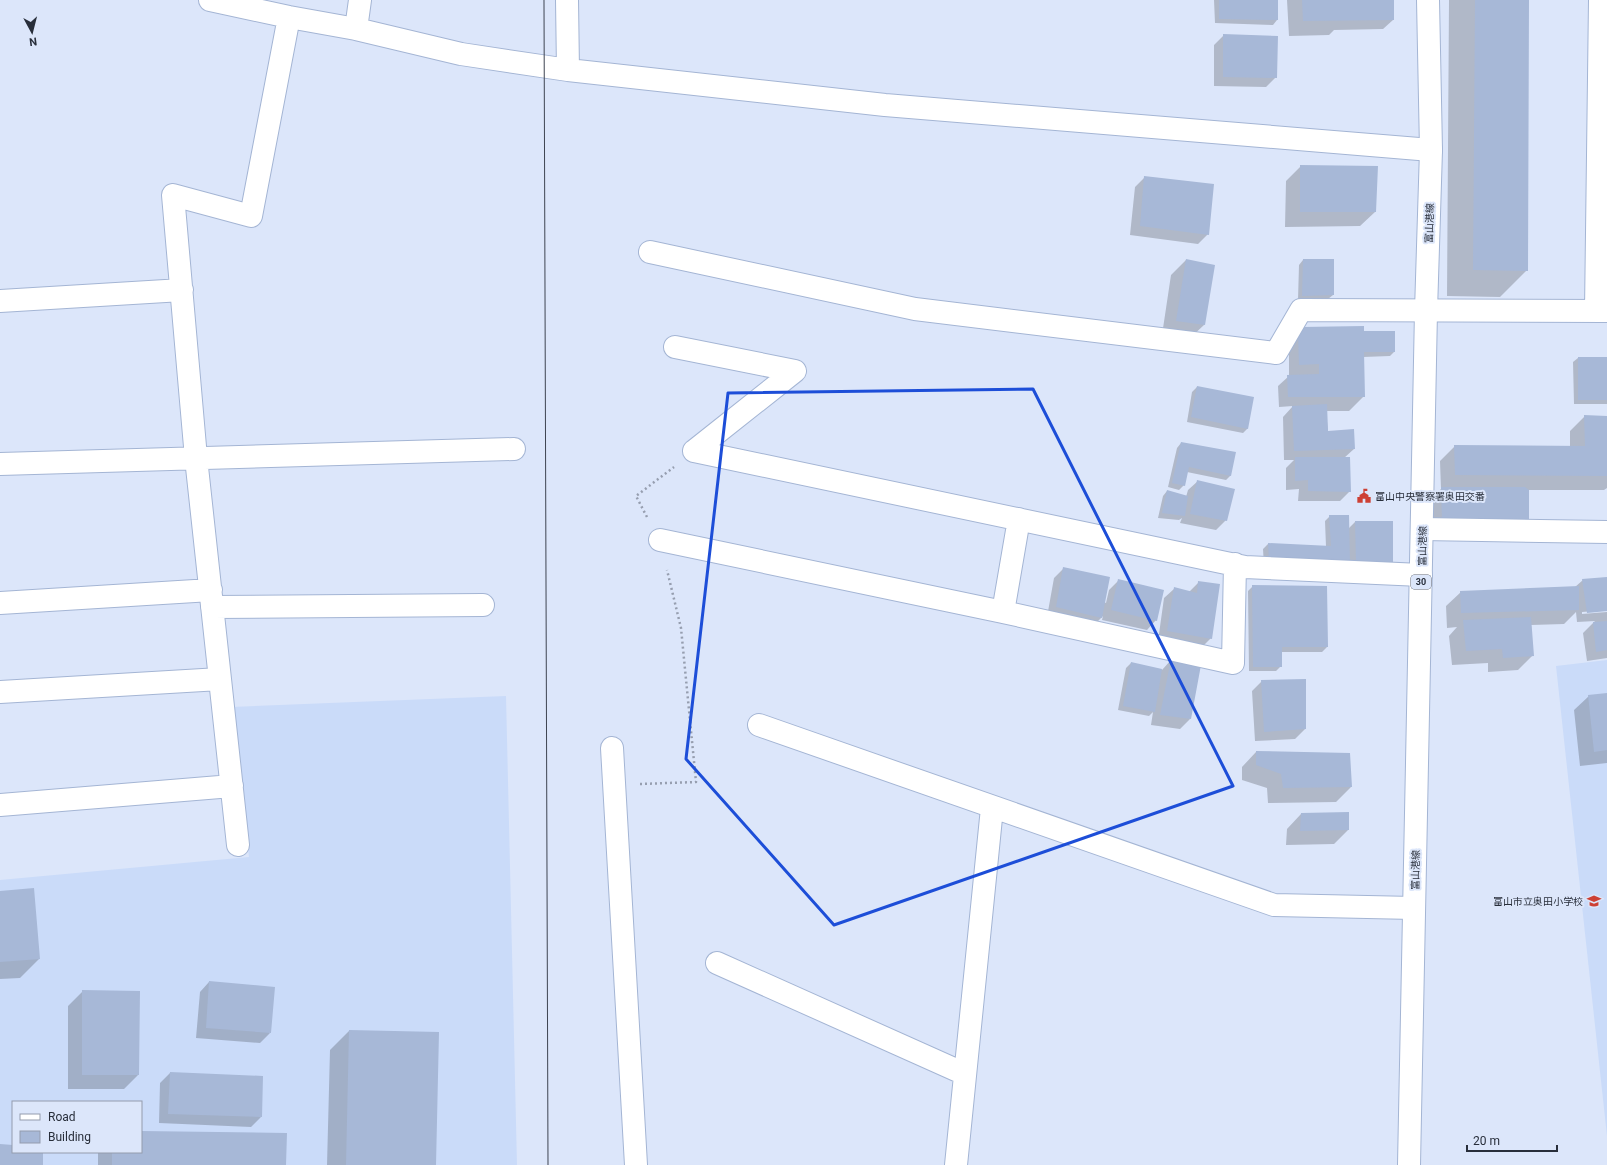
<svg xmlns="http://www.w3.org/2000/svg" width="1607" height="1165" viewBox="0 0 1607 1165" font-family="Roboto,'Noto Sans JP',sans-serif">
	<style>
		.built { fill: #cadbf9; fill-rule: evenodd }
		.shadow { fill: #0003 }
		.building { fill: #a7b8d7 }
		.lines { fill: none; stroke-linecap: round; stroke-linejoin: round }
		.minor-casing { stroke: #a4b5d4; stroke-width: 24 }
		.major-casing { stroke: #a4b5d4; stroke-width: 24 }
		.path { stroke: #969eaf; stroke-width: 2.5; stroke-dasharray: 2 3; stroke-linecap: butt }
		.minor { stroke: #fff; stroke-width: 22 }
		.major { stroke: #fff; stroke-width: 22 }
		.tram { stroke: #3e4451; stroke-width: 1 }
		.marked { fill: none; stroke: #1d4ed8; stroke-width: 3; stroke-linejoin: round }
		.labels { text-anchor: middle; stroke-width: 4; stroke-linejoin: round; paint-order: stroke }
		.shield { fill: #dce6fa; stroke: #5e6574; stroke-width: 1 }
		.shield-label { font-size: 9px; font-weight: bold; fill: #282e3a }
		.street-label { font-size: 10px; fill: #282e3a; stroke: #dce6fa }
		.poi-label { font-size: 10px; fill: #282e3a; stroke: #dce6fa; text-anchor: start }
	</style>
	<rect width="100%" height="100%" fill="#dce6fa"/>
	<path class="built" d="M1607 660V1136L1556 666Z
		M506 696 517 1165H0V880L249 857 231 707ZM13 1102H141V1152H13Z"/>
	<path class="shadow" d="M1214 0H1277V20L1273 25 1215 23Z
		M1287 0H1393V20L1383 29 1334 30 1329 35 1289 36Z
		M1449 0H1528L1527 270 1500 297 1447 296Z
		M1224 35 1276 77 1266 87 1214 86V45Z
		M1301 166 1375 212 1360 226 1285 227 1286 181Z
		M1145 177 1208 234 1198 244 1130 235 1135 187Z
		M1186 260 1204 325 1189 339 1162 335 1171 275Z
		M1303 260 1333 295 1328 299 1298 300 1299 265Z
		M1302 328 1363 333 1394 352 1390 356 1363 357 1364 396 1349 411H1326L1328 432 1354 449 1344 458 1350 491 1340 501H1298L1299 489 1286 490V468L1294 460H1284L1283 417 1293 406 1279 407 1278 386 1289 376V343Z
		M1578 358H1607V404H1574L1573 362Z
		M1197 387 1248 428 1243 433 1187 422 1192 392Z
		M1585 416 1607 417V488L1604 490H1528L1433 531 1432 498 1441 489 1440 461 1455 446H1570V431Z
		M1181 443 1231 475 1226 480 1187 472 1184 485 1179 490 1168 487 1177 448Z
		M1198 481 1226 520 1216 530 1180 523 1182 518 1179 520 1158 518 1163 496 1167 491 1186 497 1188 490Z
		M1330 516 1348 529 1355 522 1392 562 1382 572 1264 566 1263 549 1268 544 1326 547 1325 521Z
		M1064 568 1104 602 1106 603 1109 590 1119 580 1156 620 1147 630 1102 620 1103 616 1092 627 1047 617 1054 578Z
		M1607 578V610L1582 612V614L1607 612V658L1587 661 1583 633 1595 621 1577 622 1576 612 1564 624 1531 625 1533 655 1518 670 1488 672V663L1452 665 1449 636 1457 627 1447 628 1446 606 1461 592 1575 587 1583 580Z
		M1199 582 1211 638 1201 648 1158 641 1164 598 1174 589 1189 592Z
		M1253 586 1327 647 1322 652H1281V666L1276 671H1249L1248 591Z
		M1171 660 1190 719 1180 729 1151 725 1153 712 1149 716 1118 710 1126 668 1131 663 1162 670Z
		M1262 681 1305 729 1295 739 1255 741 1252 691Z
		M1607 694V763L1580 766 1574 710 1589 696Z
		M1256 752 1351 787 1336 802 1268 803 1267 788 1242 780V767Z
		M1301 814 1348 830 1334 844 1286 845 1287 829Z
		M0 892 39 959 20 978 0 979Z
		M209 982 270 1033 260 1043 196 1038 200 992Z
		M83 991 138 1075 124 1089H68V1006Z
		M349 1031 438 1033 435 1165H327L330 1050Z
		M170 1073 261 1117 251 1127 159 1123 160 1083Z
		M141 1132 285 1165H98V1152H141Z"/>
	<path class="building" d="M1219 0H1278V20L1219 19Z
		M1302 0H1394V20L1303 21Z
		M1475 0H1529L1528 271 1473 270Z
		M1223 34 1278 36 1277 78 1223 77Z
		M1300 165 1378 166 1376 212H1300Z
		M1144 176 1214 184 1209 235 1140 226Z
		M1186 259 1215 265 1205 325 1176 321Z
		M1303 259H1334V295L1302 296Z
		M1364 326V331H1395V352H1364L1365 397H1288L1287 375 1319 374V364L1299 365 1298 332 1302 331V327Z
		M1578 357H1607V400H1578Z
		M1197 386 1254 397 1248 429 1191 417Z
		M1327 404 1328 431 1354 429 1355 449 1294 451 1292 406Z
		M1584 415 1607 416V476L1455 475 1454 445 1585 446Z
		M1181 442 1236 452 1231 476 1189 467 1185 486 1172 483Z
		M1295 457H1350L1351 492 1308 491V480L1295 481Z
		M1197 480 1235 489 1227 521 1190 514Z
		M1441 487H1525L1529 490V520L1442 521Z
		M1167 490 1188 496 1185 516 1162 513Z
		M1329 515H1349L1350 565 1269 561 1268 543 1331 546Z
		M1355 521H1393V562L1356 563Z
		M1063 567 1110 577 1102 618 1056 607Z
		M1607 577V611L1587 613 1582 579Z
		M1118 579 1164 590 1157 621 1111 610Z
		M1198 581 1220 584 1212 639 1167 631 1174 587 1197 593Z
		M1252 585 1327 586 1328 647H1282V667H1253Z
		M1579 586V610L1461 613 1460 591Z
		M1531 617 1534 656 1503 658 1502 649 1466 651 1463 620Z
		M1607 621V650L1596 652 1593 622Z
		M1171 659 1201 665 1191 719 1160 715Z
		M1131 662 1162 669 1155 712 1123 706Z
		M1306 679V729L1264 732 1261 680Z
		M1607 693V750L1594 752 1588 695Z
		M1256 751 1350 753 1352 787 1283 788 1281 774 1256 765Z
		M1349 812V830L1300 831 1301 813Z
		M34 888 40 959 0 962V891Z
		M209 981 275 987 271 1033 206 1028Z
		M82 990 140 991 139 1075H82Z
		M349 1030 439 1032 436 1165H346Z
		M170 1072 263 1076 262 1117 168 1114Z
		M141 1131 287 1133 286 1165H112V1152H141Z
		M0 1144 13 1145V1152H43V1165H0Z"/>
	<g class="lines">
		<defs>
			<path id="minor" d="M210 0 289 17 356 29 461 54 568 70 885 105 1431 150
				M567 0 568 70
				M356 29 360 0
				M650 252 915 309 1276 353 1301 310 1607 311
				M0 301 182 290
				M1596 311 1600 0
				M675 347 795 371 694 451
				M694 451 1245 567 1421 575
				M0 464 514 449
				M1422 529 1607 532
				M660 540 1003 612 1019 519
				M0 603 211 590
				M212 607 483 605
				M1003 612 1233 663 1235 564
				M0 692 220 679
				M759 725 1274 905 1414 908
				M612 748 636 1165
				M0 805 232 786
				M238 845 196 458 173 195 251 216 289 17
				M717 963 965 1074
				M956 1165 992 808"/>
			<path id="major" d="M1409 1165 1426 311 1431 150 1428 0"/>
		</defs>
		<use href="#minor" class="minor-casing"/>
		<use href="#major" class="major-casing"/>
		<path class="path" d="M647 517 636 496 674 467
			M640 784 696 782 681 628 667 570"/>
		<use href="#minor" class="minor"/>
		<use href="#major" class="major"/>
		<path class="tram" d="M544 0 548 1165"/>
	</g>
	<path class="marked" d="M1033 389 1233 786 834 925 686 759 728 393Z"/>
	<defs>
		<symbol id="civic-bare" viewBox="-9 -9 18 18"><path d="M-.6-6.5H3V-4.5H.6V-3L4-1V1h2V6H-6V1h2V-1L-.6-3ZM-1.2 2.5V6h2.4V2.5Z" fill="#cd4034" stroke="#dce6fa" stroke-width="2.5" paint-order="stroke"/></symbol>
		<symbol id="school-bare" viewBox="-9 -9 18 18"><path d="M0-5L7-2L0 1L-7-2ZM-4 1L0 2.5L4 1V4Q0 6-4 4Z" fill="#cd4034" stroke="#dce6fa" stroke-width="2.5" paint-order="stroke"/></symbol>
	</defs>
	<g fill-rule="evenodd">
		<use href="#civic-bare" x="1354" y="486" width="20" height="20"/>
		<use href="#school-bare" x="1584" y="891" width="20" height="20"/>
	</g>
	<g class="labels">
		<rect class="shield" x="1411" y="575" width="20" height="14" rx="3"/>
		<g class="shield-label">
			<text x="1421" y="585">30</text>
		</g>
		<g class="street-label">
			<text transform="translate(1429 223) rotate(-88)" y="4">富山港線</text>
			<text transform="translate(1422 546) rotate(-89)" y="4">富山港線</text>
			<text transform="translate(1415 870) rotate(-89)" y="4">富山港線</text>
		</g>
		<g class="poi-label">
			<text x="1375" y="500">富山中央警察署奥田交番</text>
			<text x="1583" y="905" text-anchor="end">富山市立奥田小学校</text>
		</g>
	</g>
	<rect x="12" y="1101" width="130" height="52" fill="#dce6fa" stroke="#949cad"/>
	<rect x="20" y="1114" width="20" height="6" fill="#ffffff" stroke="#949cad"/>
	<text x="48" y="1121" font-size="12" fill="#282e3a">Road</text>
	<rect x="20" y="1131" width="20" height="12" fill="#a7b8d7" stroke="#949cad"/>
	<text x="48" y="1141" font-size="12" fill="#282e3a">Building</text>
	<g transform="translate(32 32) rotate(173)" stroke="#dce6fa" stroke-width="3" paint-order="stroke">
	<path d="M0-3L7 15L0 10L-7 15Z" fill="#282e3a"/>
	<text y="-6" font-size="11" font-weight="bold" text-anchor="middle" fill="#282e3a">N</text>
	</g>
	<path d="M1467 1145v6h90v-6" fill="none" stroke="#282e3a" stroke-width="2"/>
	<text x="1473" y="1145" font-size="12" fill="#282e3a" stroke="#dce6fa" stroke-width="3" paint-order="stroke">20 m</text>
</svg>
